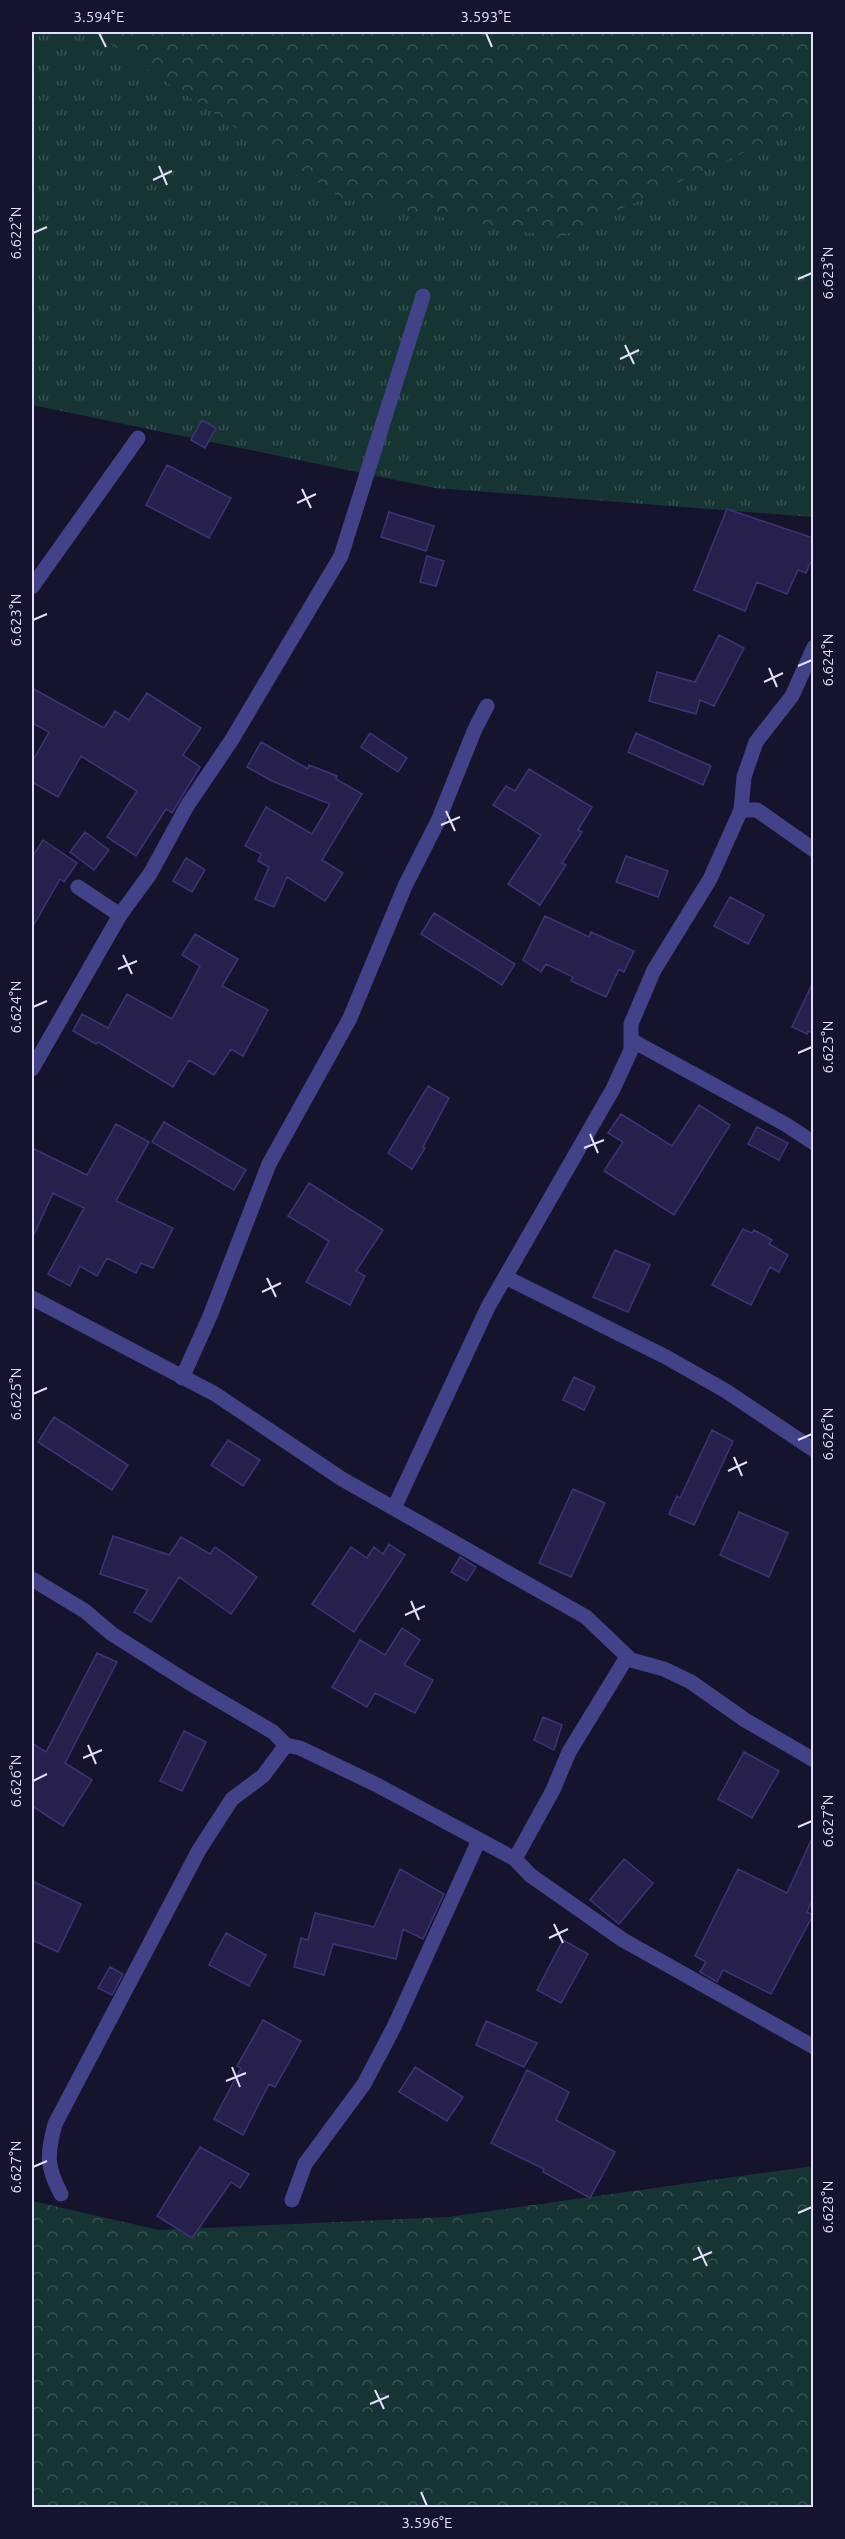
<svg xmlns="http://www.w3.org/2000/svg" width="845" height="2539" viewBox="0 0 845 2539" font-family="Ubuntu,sans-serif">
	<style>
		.grass { fill: url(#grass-tufts) }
		.forest { fill: url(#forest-crowns) }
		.building { fill: #27204c; stroke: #3d3476; stroke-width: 1.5 }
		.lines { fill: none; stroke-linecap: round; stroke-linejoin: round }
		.minor { stroke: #414288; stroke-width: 15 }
		.ticks { fill: none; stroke: #e1dffd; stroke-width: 2 }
		.neatline { fill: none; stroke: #e1dffd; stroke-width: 2 }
		.ticks-label { font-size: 15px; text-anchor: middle; fill: #e1dffd }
	</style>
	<defs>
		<pattern id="grass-tufts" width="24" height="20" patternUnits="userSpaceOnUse" patternTransform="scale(1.5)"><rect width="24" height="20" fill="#163532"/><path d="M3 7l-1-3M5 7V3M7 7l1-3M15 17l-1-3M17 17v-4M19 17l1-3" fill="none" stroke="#385251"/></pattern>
		<pattern id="forest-crowns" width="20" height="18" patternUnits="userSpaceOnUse" patternTransform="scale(1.5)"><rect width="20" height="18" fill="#163532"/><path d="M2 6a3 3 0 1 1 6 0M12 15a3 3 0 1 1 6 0" fill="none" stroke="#385251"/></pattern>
	</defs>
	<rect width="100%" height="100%" fill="#16132c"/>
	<path class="grass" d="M32 32H92L342 199 813 123V517L435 488 32 405Z"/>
	<path class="forest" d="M92 32H813V123L803 125 558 238 342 199Z
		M813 2166V2507L32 2508V2201L159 2230 448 2217Z"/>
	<path class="building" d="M202 420 216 428 205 448 191 440Z
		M167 465 231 498 209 538 146 505Z
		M727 509 813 538V564L810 563 806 573 798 570 787 594 757 582 745 611 694 590Z
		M389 512 434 526 426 551 381 537Z
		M427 556 444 561 436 586 420 582Z
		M719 635 744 648 714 706 700 700 696 714 649 701 657 672 695 682Z
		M32 688 104 728 115 711 129 720 147 693 201 728 183 755 200 767 172 813 166 809 136 856 107 837 137 791 81 756 58 797 32 782V762L49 732 32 723Z
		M370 733 407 758 398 772 361 747Z
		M636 733 711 766 703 785 628 752Z
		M261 742 308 769 309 765 337 776 336 779 362 794 322 860 343 873 325 901 287 877 274 907 255 899 269 867 258 861 261 854 245 846 266 807 312 834 330 804 272 781 247 767Z
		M529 769 592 807 578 830 582 832 562 863 566 865 540 905 508 884 541 835 493 805 506 786 515 791Z
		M85 832 109 850 94 870 70 852Z
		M43 840 77 863 64 882 60 879 32 928V857Z
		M626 856 668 871 658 897 616 882Z
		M186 858 205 870 192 892 173 881Z
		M730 897 764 915 748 944 714 926Z
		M434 913 515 964 502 985 421 934Z
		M545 916 589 937 591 932 634 951 624 972 619 969 606 997 571 981 573 977 546 964 541 972 523 960Z
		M195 934 238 959 222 986 268 1010 243 1056 231 1049 214 1075 189 1060 173 1087 98 1042 96 1044 73 1031 82 1014 108 1028 127 994 172 1019 200 966 182 955Z
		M813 982V1033L808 1031 807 1034 792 1027Z
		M428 1086 449 1098 423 1147 425 1148 412 1169 388 1153Z
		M699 1105 730 1125 674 1215 604 1171 623 1142 608 1133 621 1114 672 1146Z
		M164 1122 246 1170 234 1190 152 1142Z
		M116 1124 149 1142 116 1201 173 1228 153 1268 141 1263 136 1273 107 1258 97 1276 80 1266 70 1286 48 1274 84 1208 53 1193 32 1239V1148L87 1175Z
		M757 1127 788 1143 779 1160 748 1144Z
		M309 1183 383 1230 356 1271 365 1276 350 1305 306 1282 329 1241 288 1216Z
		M743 1229 752 1233 754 1230 772 1240 769 1244 788 1255 779 1272 770 1267 751 1305 712 1285Z
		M615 1250 650 1265 628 1312 593 1297Z
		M574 1377 595 1387 584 1410 563 1400Z
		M54 1417 128 1465 112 1490 38 1442Z
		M712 1430 733 1441 694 1525 669 1514 677 1496 680 1498Z
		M228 1440 260 1460 243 1486 211 1465Z
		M573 1489 605 1503 571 1577 539 1563Z
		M739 1512 788 1533 769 1577 720 1555Z
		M113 1536 169 1555 181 1537 210 1554 215 1547 257 1577 231 1614 179 1577 151 1622 134 1612 148 1590 100 1574Z
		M389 1544 405 1555 354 1632 312 1604 351 1547 367 1558 374 1547 383 1554Z
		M460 1557 476 1567 467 1581 451 1572Z
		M402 1628 420 1640 404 1665 433 1680 415 1713 375 1693 367 1707 332 1687 360 1640 385 1655Z
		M97 1653 117 1662 65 1763 92 1780 63 1826 32 1806V1743L46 1752Z
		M543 1717 562 1725 554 1750 534 1740Z
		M184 1731 206 1742 182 1791 160 1781Z
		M744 1752 779 1771 752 1818 718 1799Z
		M813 1836V1899L807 1912 813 1915 771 1994 723 1970 717 1982 700 1972 706 1962 695 1956 738 1869 787 1893Z
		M624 1859 653 1883 619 1924 590 1900Z
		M400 1869 444 1894 423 1939 403 1929 396 1959 333 1944 324 1975 294 1967 301 1938 308 1940 315 1913 374 1927Z
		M32 1881 81 1904 58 1952 32 1940Z
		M226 1933 266 1955 249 1986 209 1965Z
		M563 1940 588 1954 561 2003 537 1990Z
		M110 1967 123 1974 112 1995 98 1988Z
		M263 2020 301 2041 275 2087 269 2084 243 2135 214 2119 241 2068 237 2066Z
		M486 2021 537 2043 524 2067 476 2045Z
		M415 2067 463 2097 447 2121 399 2092Z
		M527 2070 569 2092 556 2120 615 2152 590 2198 543 2172 544 2169 491 2143Z
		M200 2147 249 2174 240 2188 231 2182 192 2238 157 2216Z"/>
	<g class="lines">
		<path class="minor" d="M32 587 138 438
			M741 810H757L814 850
			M78 887 120 915
			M631 1040 785 1124 814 1143
			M32 1069 120 915 150 874 187 806 231 741 341 556 423 296
			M505 1277 666 1357 726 1391 814 1450
			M32 1298 215 1394 342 1479 586 1617 631 1660 664 1669 691 1682 745 1720 814 1760
			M182 1378 210 1316 269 1164 350 1018 405 886 438 821 475 729 487 706
			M394 1508 488 1307 613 1089 631 1050V1024L654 970 710 879 741 810 744 777 756 742 792 696 814 647
			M32 1579 85 1611 112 1634 188 1682 273 1732 286 1745 300 1748 377 1785 515 1859 530 1875 623 1940 814 2047
			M515 1859 553 1790 569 1752 627 1657
			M61 2194C46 2166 47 2154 55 2124L199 1850 232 1799 263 1776 286 1745
			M292 2200 305 2164 364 2084 394 2027 479 1840"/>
	</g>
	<path class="ticks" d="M99 33 106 47M486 33 492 47M159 166 167 185M153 180 172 171M33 233 47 227M798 279 812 273M625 345 634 364M620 359 639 350M302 489 311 508M297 503 316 494M33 620 47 614M798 666 812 660M769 668 777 687M764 682 783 673M446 811 455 831M441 825 460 817M123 955 132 974M118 969 137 961M33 1007 47 1001M798 1053 812 1047M590 1134 598 1153M584 1148 604 1140M267 1278 276 1297M262 1292 281 1283M33 1394 47 1388M798 1440 812 1434M734 1457 742 1476M728 1471 747 1462M411 1601 419 1620M405 1615 425 1606M88 1745 96 1764M83 1758 102 1750M33 1781 47 1774M798 1827 812 1821M554 1924 563 1943M549 1938 568 1929M232 2067 240 2087M226 2081 246 2073M33 2167 47 2161M798 2213 812 2207M698 2247 707 2266M693 2260 712 2252M375 2390 384 2409M370 2404 389 2396M421 2492 427 2506"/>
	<rect width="845" height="2539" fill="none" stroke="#16132c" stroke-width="66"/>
	<rect x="33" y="33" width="779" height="2473" class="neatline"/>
	<g class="ticks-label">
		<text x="99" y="22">3.594°E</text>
		<text x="486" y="22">3.593°E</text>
		<text transform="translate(16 233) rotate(-90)" y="5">6.622°N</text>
		<text transform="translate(828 273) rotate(-90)" y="5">6.623°N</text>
		<text transform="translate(16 620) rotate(-90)" y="5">6.623°N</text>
		<text transform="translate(828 660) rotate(-90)" y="5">6.624°N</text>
		<text transform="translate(16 1007) rotate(-90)" y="5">6.624°N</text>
		<text transform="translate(828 1047) rotate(-90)" y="5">6.625°N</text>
		<text transform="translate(16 1394) rotate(-90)" y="5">6.625°N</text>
		<text transform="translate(828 1434) rotate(-90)" y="5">6.626°N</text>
		<text transform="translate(16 1781) rotate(-90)" y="5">6.626°N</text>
		<text transform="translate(828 1821) rotate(-90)" y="5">6.627°N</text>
		<text transform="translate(16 2167) rotate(-90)" y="5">6.627°N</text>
		<text transform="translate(828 2207) rotate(-90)" y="5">6.628°N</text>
		<text x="427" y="2528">3.596°E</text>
	</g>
</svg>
